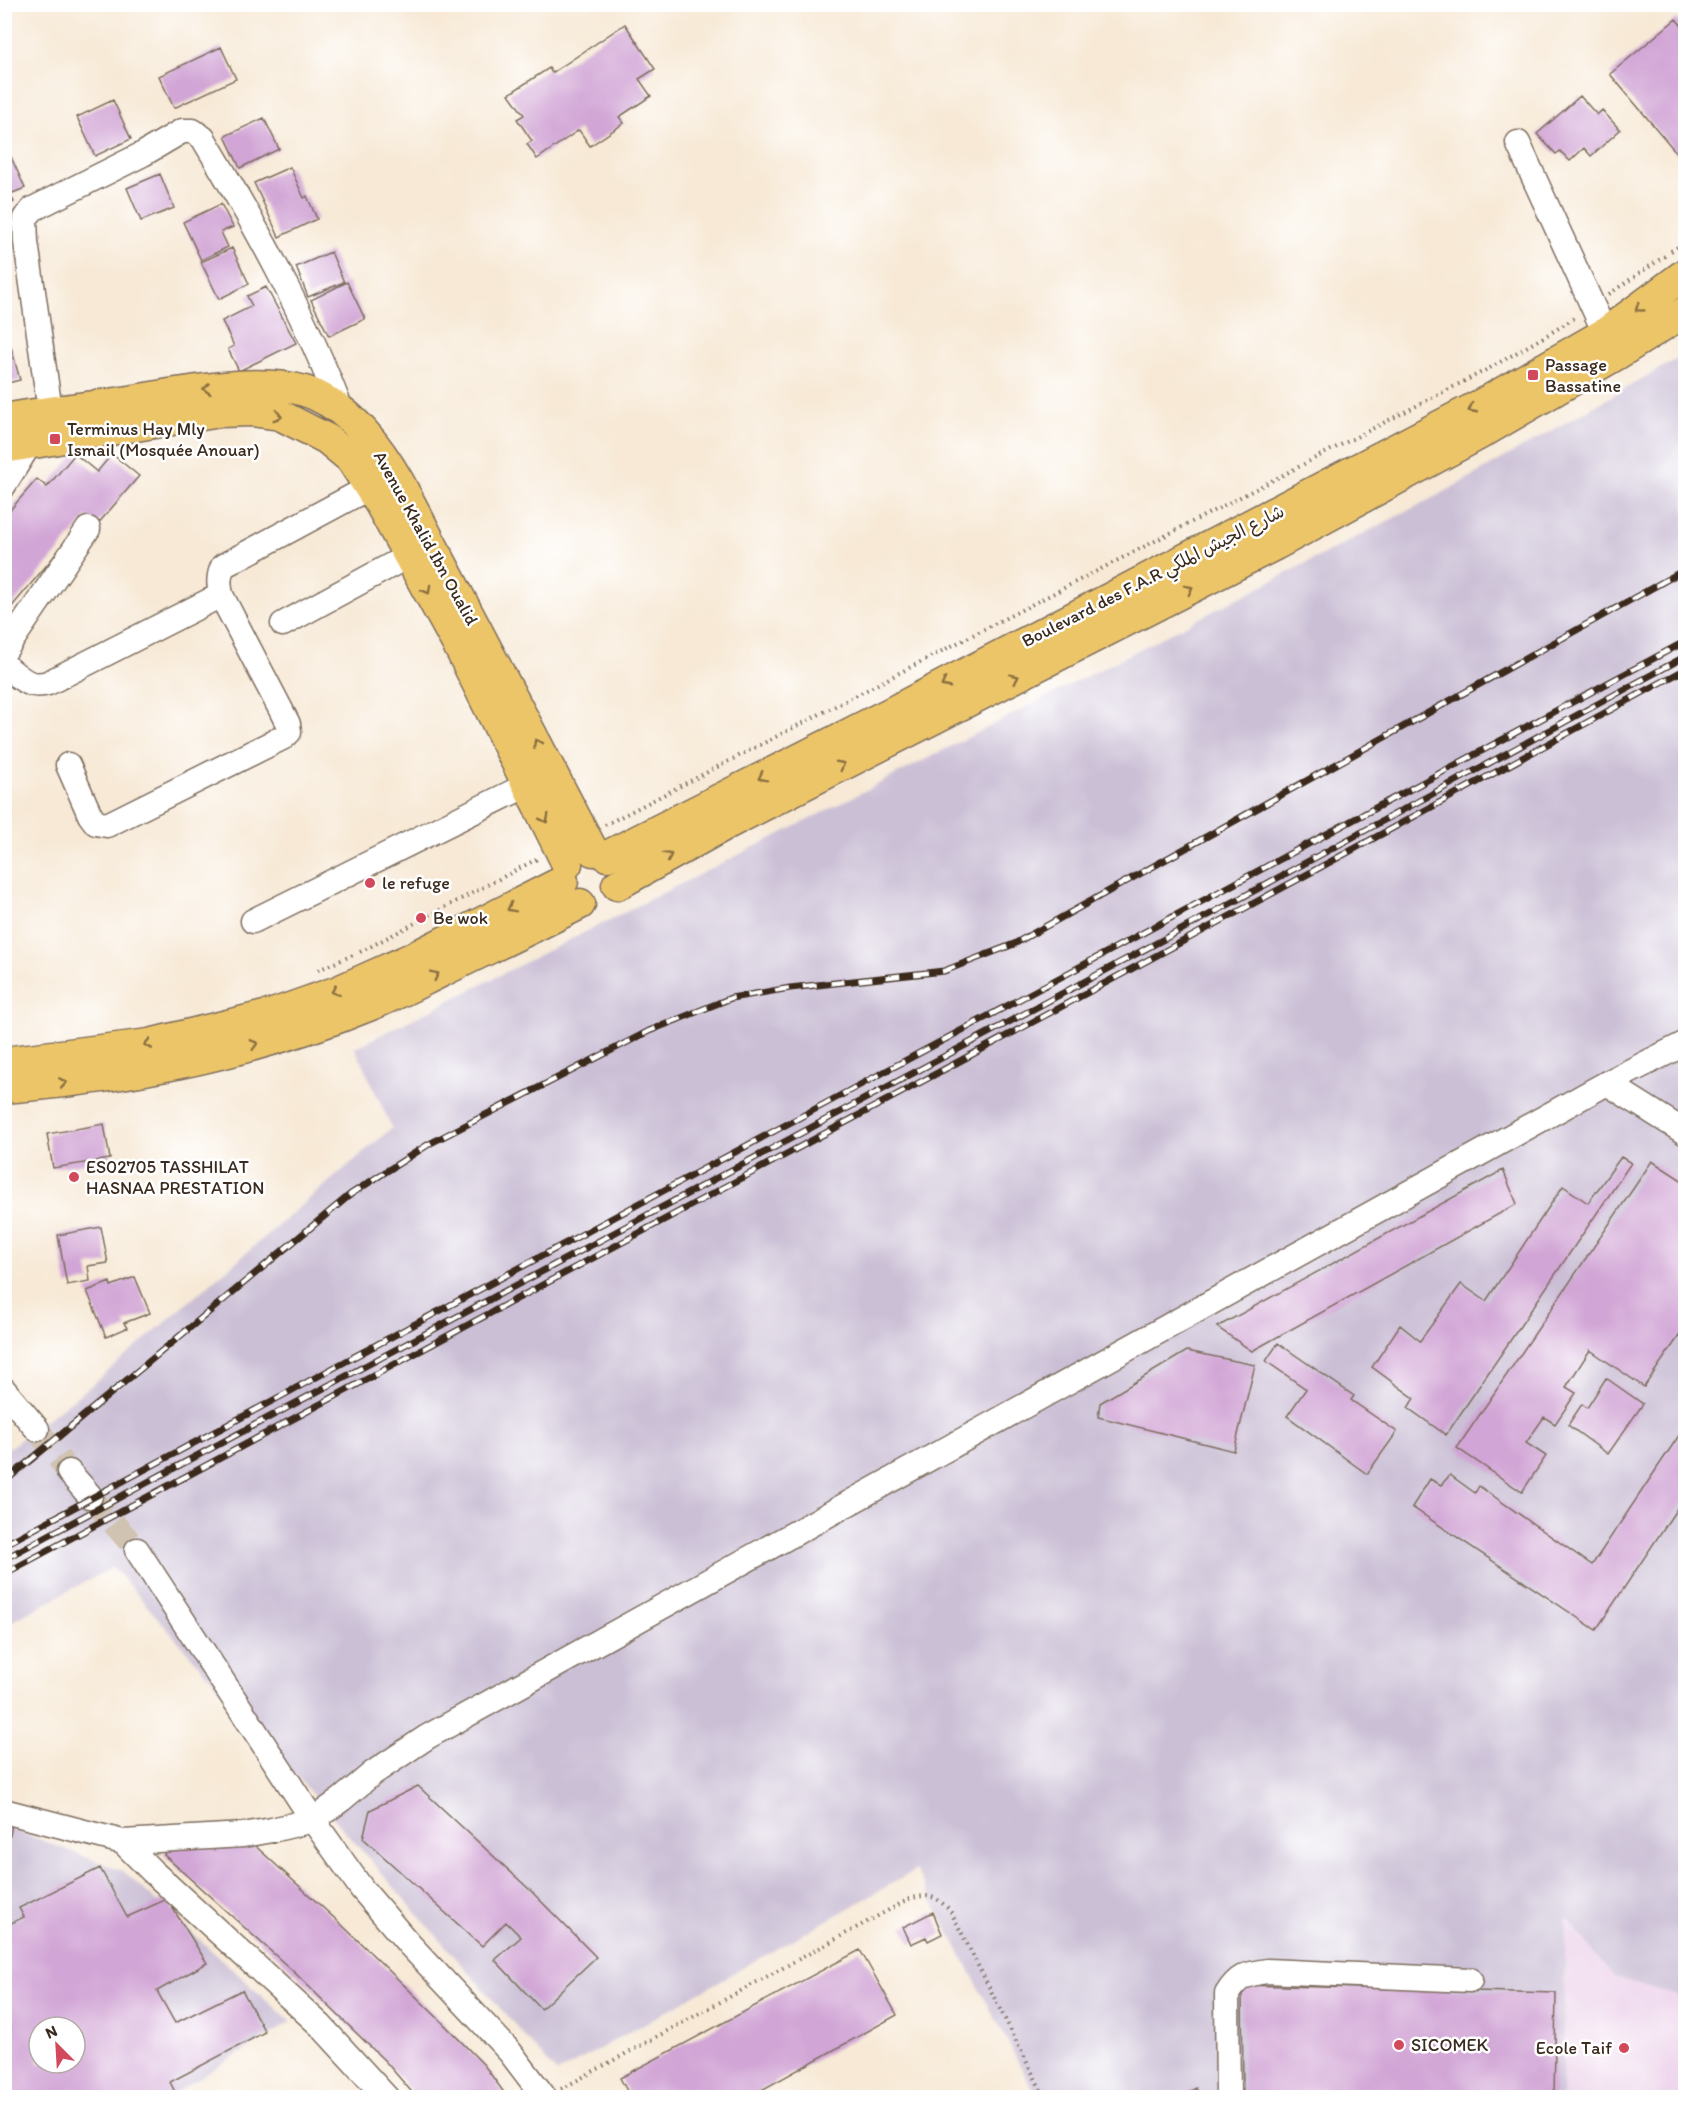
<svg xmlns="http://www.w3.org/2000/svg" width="1690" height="2102" viewBox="0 0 1690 2102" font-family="Itim,'Playpen Sans Arabic',sans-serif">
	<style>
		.built { fill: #ecd1ea }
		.industrial { fill: #cbbfd5; fill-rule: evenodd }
		.building { fill: #d1a5d5; fill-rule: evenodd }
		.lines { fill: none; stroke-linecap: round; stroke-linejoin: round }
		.minor-tunnel { stroke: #d1c3b1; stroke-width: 24; stroke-dasharray: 24 12; stroke-linecap: butt }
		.minor-casing { stroke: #7d6d5e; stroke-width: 27 }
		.major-casing { stroke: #7d6d5e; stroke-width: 33 }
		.path { stroke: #7d6d5e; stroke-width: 4; stroke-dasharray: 1.5 4.5; stroke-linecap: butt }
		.minor { stroke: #fff; stroke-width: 24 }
		.major { stroke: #edc569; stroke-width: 30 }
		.rail-casing { stroke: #3b2a1e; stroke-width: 7 }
		.rail { stroke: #fff; stroke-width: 4.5; stroke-dasharray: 14; stroke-linecap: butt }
		.oneway { stroke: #8b7040 }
		.poi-dot { fill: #d1495b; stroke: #fff; stroke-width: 2 }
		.labels { text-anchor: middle; stroke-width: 5; stroke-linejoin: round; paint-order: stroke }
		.poi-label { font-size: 18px; fill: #3b2a1e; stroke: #fff; text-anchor: start }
		.street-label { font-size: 18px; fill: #3b2a1e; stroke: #fff }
	</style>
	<rect width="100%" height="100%" fill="#fff"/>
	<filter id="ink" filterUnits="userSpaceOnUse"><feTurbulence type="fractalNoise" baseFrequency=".0167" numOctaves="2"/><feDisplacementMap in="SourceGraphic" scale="12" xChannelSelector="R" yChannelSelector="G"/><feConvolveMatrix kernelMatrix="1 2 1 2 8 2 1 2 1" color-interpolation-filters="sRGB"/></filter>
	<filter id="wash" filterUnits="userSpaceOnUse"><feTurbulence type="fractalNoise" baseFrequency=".008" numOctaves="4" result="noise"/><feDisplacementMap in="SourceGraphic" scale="24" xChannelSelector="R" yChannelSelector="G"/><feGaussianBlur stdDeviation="1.35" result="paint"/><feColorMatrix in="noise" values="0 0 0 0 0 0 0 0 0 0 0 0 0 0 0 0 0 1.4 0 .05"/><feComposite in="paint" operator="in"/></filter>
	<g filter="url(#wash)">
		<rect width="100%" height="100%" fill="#f7e9d6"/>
		<path class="built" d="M1566 1917 1614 1977 1685 1998 1686 2097 1562 2098Z"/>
		<path class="industrial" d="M1685 357V1998L1614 1977 1566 1918 1562 2097H1037L916 1870 557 2073 113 1567 5 1625 4 1443 9 1448 92 1385 392 1128 355 1048 810 819 1448 490 1675 360Z
			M4 1826 123 1871 291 2022 176 2092 179 2097H5ZM39 2027H75V2063H39Z"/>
		<g id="blocks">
			<path class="building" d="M1676 19 1686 31V164L1610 74Z
				M625 24 655 69 639 79 651 96 619 117 624 123 590 146 579 130 537 159 527 144 532 141 517 119 524 115 509 94 549 68 552 73Z
				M221 47 236 79 174 108 159 76Z
				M1580 96 1597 115 1602 110 1620 130 1591 156 1584 148 1570 161 1560 151 1556 154 1537 134Z
				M113 100 131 139 95 156 77 117Z
				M264 118 279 149 240 168 225 136Z
				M11 157 25 188 10 194 14 202 4 207V160Z
				M290 167 304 198 307 196 317 219 279 237 254 183Z
				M160 174 174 208 141 221 127 188Z
				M221 204 233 227 221 232 228 247 201 260 183 222Z
				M232 248 249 284 219 299 201 262Z
				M331 252 344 282 308 297 296 267Z
				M347 282 365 319 329 336 311 300Z
				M266 287 296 343 239 371 228 349 234 346 222 321 252 306 247 296Z
				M11 347 20 380 4 384V349Z
				M75 454 97 472 112 454 139 476 97 525 87 517 4 616V517L37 479 47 487Z
				M104 1124 110 1159 53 1168 47 1134Z
				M1621 1157 1631 1163 1446 1435 1408 1408 1414 1398 1372 1367 1400 1325 1420 1341 1461 1284 1486 1301 1563 1186 1588 1203Z
				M1652 1161 1686 1183V1340L1679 1336 1644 1387 1590 1350 1566 1387 1576 1393 1555 1424 1544 1417 1526 1443 1546 1456 1522 1492 1457 1448Z
				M1503 1170 1517 1204 1252 1351 1217 1327Z
				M101 1227 108 1263 88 1266 90 1281 67 1285 58 1235Z
				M135 1277 150 1313 124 1323 127 1328 106 1337 87 1291 110 1282 111 1286Z
				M1278 1343 1354 1396 1351 1400 1397 1432 1367 1474 1287 1416 1306 1389 1266 1361Z
				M1187 1351 1255 1365 1234 1451 1098 1417 1100 1403Z
				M1606 1378 1643 1404 1608 1454 1568 1425 1582 1404 1587 1408Z
				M1686 1425V1495L1596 1630 1412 1507 1430 1479 1441 1485 1450 1475 1475 1493 1479 1486 1592 1565Z
				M418 1786 530 1890 596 1957 541 2009 495 1960 521 1937 506 1922 482 1946 363 1838 370 1810Z
				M4 1816 13 1818 10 1836 4 1835Z
				M251 1842 343 1926 440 2020 484 2065 508 2098H417L385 2061 295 1973 164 1855 168 1844Z
				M100 1868 127 1917 167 1899 207 1963 157 1991 175 2023 242 1990 265 2032 170 2082 178 2098H5V1926L24 1917 19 1908ZM39 2027H75V2063H39Z
				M933 1912 942 1934 928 1941 926 1937 911 1944 903 1927Z
				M860 1950 897 2015 747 2098H631L620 2078Z
				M1242 1985 1556 1993 1554 2098H1243Z
				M1196 2088 1200 2098H1187L1185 2094Z"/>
		</g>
	</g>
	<g filter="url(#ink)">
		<use href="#blocks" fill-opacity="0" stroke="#7d6d5e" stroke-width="1.5"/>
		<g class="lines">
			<path class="minor-tunnel" d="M37 1429 69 1472
				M90 1496 137 1550"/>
			<defs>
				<path id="minor" d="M1518 143 1605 333
					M4 485 50 411 26 242 25 218 33 209 143 154 182 131H193L203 138C256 226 306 316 342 413
					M283 624 408 556
					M4 652 88 529
					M4 665C20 677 28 689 48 683L221 595C219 584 218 577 223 566L370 487
					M68 765 90 815 96 823 107 825 284 737 289 732 288 724 281 710 221 595
					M253 921 527 785
					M1607 1083 1686 1133
					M4 1390 37 1429
					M69 1472 90 1496
					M137 1550 313 1820 362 1889 409 1944 510 2052 545 2098
					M4 1811 123 1842 243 1835 272 1830 313 1820 342 1799 373 1773 427 1737 1607 1083 1686 1043
					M123 1842 152 1871 321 2026 387 2098
					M1228 2098 1227 1994C1238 1976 1246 1974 1267 1971L1470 1980"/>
				<path id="major" d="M4 419C43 412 83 408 122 402 172 394 268 373 315 395 353 412 379 447 399 482L593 851
					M4 448 220 412 251 411 280 415 327 439 351 459 380 504 460 649 567 864
					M607 856 890 713 1489 400 1605 333 1686 273
					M617 885 727 824 1275 545 1480 434 1616 355 1686 311
					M4 1062 149 1044 273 1014 338 991 414 957 563 881
					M4 1088C129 1078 255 1053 371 1005 396 995 420 982 445 970 490 948 535 927 580 904"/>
			</defs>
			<use href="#minor" class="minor-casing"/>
			<use href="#major" class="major-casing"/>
			<path class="path" d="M1671 251 1686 242
				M1609 294 1665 256
				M605 825 1488 369 1554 331 1576 317
				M360 952 539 858
				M318 970 353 955
				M561 2089 909 1899C930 1893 935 1896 950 1910L1045 2098"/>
			<use href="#minor" class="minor"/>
			<use href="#major" class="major"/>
			<defs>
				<path id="rail" d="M4 1482 351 1194 429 1144 649 1031 731 998 790 988 944 971 1014 944 1686 569
					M4 1545 1686 641
					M4 1559 1237 900 1686 656
					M4 1574 1245 908 1686 669"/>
			</defs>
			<use href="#rail" class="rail-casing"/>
			<use href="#rail" class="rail"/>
		</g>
		<defs><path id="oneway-chevron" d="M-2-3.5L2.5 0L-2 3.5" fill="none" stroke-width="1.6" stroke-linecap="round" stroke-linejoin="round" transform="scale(1.5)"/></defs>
		<g class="oneway">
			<use href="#oneway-chevron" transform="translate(1639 308) rotate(144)"/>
			<use href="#oneway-chevron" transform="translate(207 389) rotate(176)"/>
			<use href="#oneway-chevron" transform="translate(1472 409) rotate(152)"/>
			<use href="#oneway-chevron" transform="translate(278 416) rotate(16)"/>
			<use href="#oneway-chevron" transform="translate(1189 589) rotate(-27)"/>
			<use href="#oneway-chevron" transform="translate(427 590) rotate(61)"/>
			<use href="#oneway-chevron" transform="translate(1015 678) rotate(-26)"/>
			<use href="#oneway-chevron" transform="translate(945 684) rotate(152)"/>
			<use href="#oneway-chevron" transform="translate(537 743) rotate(-118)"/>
			<use href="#oneway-chevron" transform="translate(841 765) rotate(-27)"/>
			<use href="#oneway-chevron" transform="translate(762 777) rotate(153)"/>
			<use href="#oneway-chevron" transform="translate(545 819) rotate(63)"/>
			<use href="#oneway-chevron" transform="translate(668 856) rotate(-29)"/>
			<use href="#oneway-chevron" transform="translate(511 908) rotate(153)"/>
			<use href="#oneway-chevron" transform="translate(435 975) rotate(-26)"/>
			<use href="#oneway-chevron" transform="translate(335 991) rotate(159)"/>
			<use href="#oneway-chevron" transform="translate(148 1044) rotate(170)"/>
			<use href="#oneway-chevron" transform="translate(254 1044) rotate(-16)"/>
			<use href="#oneway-chevron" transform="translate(63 1083) rotate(-9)"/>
		</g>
	</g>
	<g class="poi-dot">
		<rect x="1527" y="369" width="12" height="12" rx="3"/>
		<rect x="49" y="433" width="12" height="12" rx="3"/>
		<circle cx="370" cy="883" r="6"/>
		<circle cx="421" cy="918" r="6"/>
		<circle cx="74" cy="1177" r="6"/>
		<circle cx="1399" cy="2045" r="6"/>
		<circle cx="1624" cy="2048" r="6"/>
	</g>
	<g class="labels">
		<g class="poi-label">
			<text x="1545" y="371">Passage<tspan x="1545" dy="21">Bassatine</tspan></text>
			<text x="67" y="435">Terminus Hay Mly<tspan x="67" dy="21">Ismail (Mosquée Anouar)</tspan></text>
			<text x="382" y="889">le refuge</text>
			<text x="433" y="924">Be wok</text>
			<text x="86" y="1173">ES02705 TASSHILAT<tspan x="86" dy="21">HASNAA PRESTATION</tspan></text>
			<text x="1411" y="2051">SICOMEK</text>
			<text x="1612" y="2054" text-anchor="end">Ecole Taif</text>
		</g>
		<g class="street-label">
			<text transform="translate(426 538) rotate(61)" y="6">Avenue Khalid Ibn Oualid</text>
			<text transform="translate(1153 576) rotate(-27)" y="6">Boulevard des F.A.R شارع الجيش الملكي</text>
		</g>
	</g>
	<rect width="1690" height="2102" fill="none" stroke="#fff" stroke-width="24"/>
	<g transform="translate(57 2045) rotate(336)"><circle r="28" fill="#ffffff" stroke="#b1aaa5" stroke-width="1.5"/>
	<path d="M0-4.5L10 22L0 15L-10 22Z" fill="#d1495b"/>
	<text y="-9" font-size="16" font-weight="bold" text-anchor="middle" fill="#3b2a1e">N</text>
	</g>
</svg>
